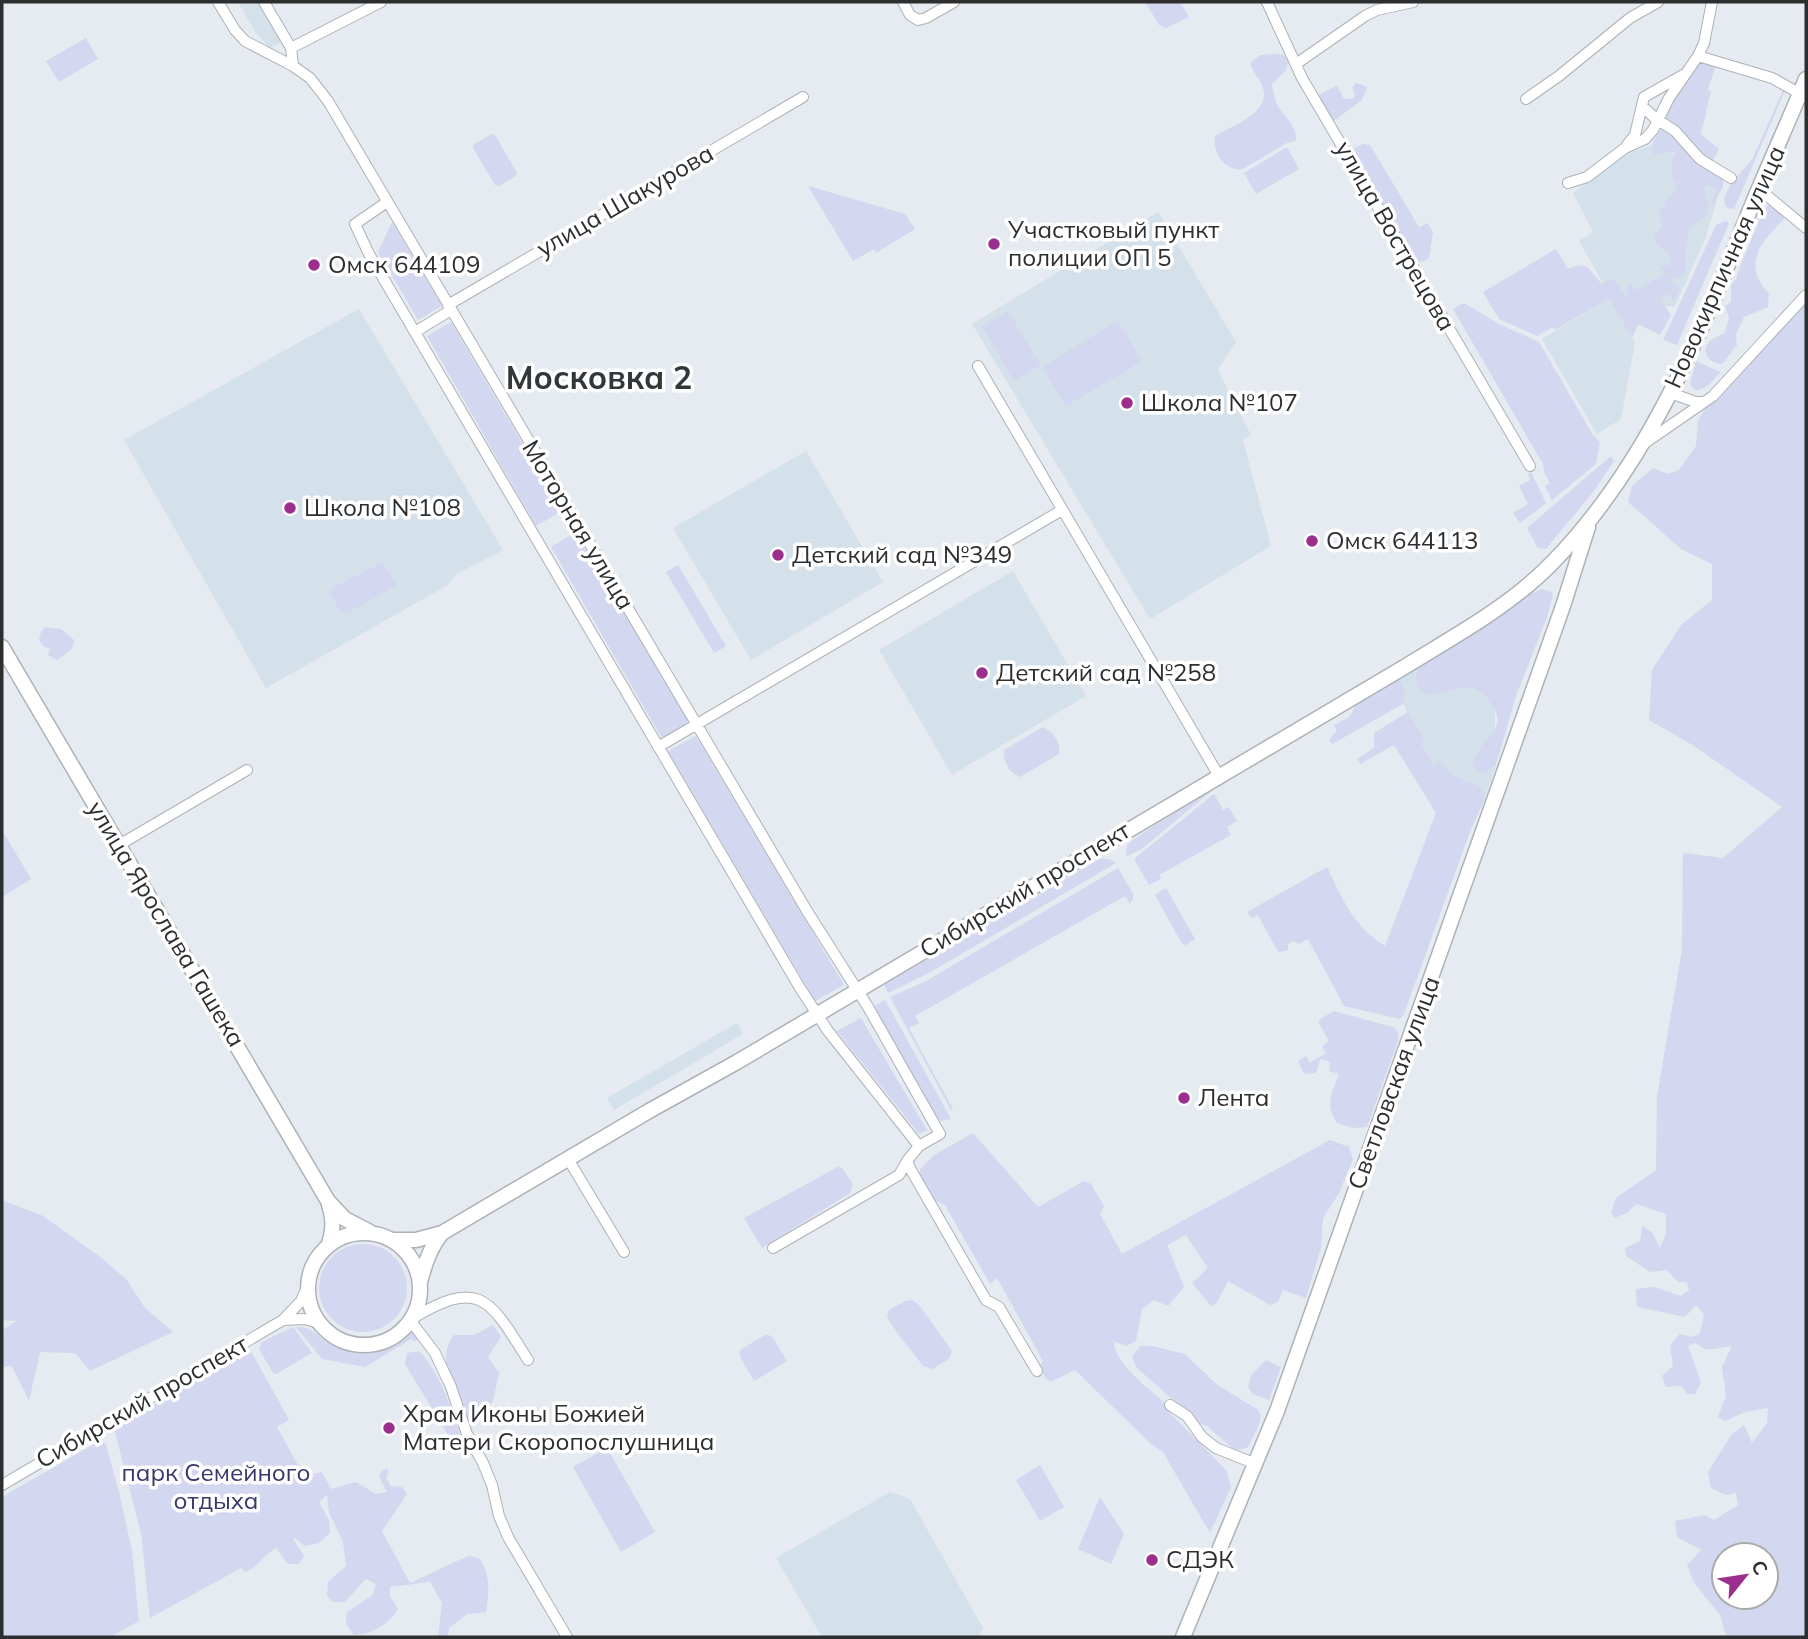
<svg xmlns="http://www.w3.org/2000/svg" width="1808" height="1639" viewBox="0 0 1808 1639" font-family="Mulish,sans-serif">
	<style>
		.built { fill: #d4e0ea }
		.green { fill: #d3d7ef; fill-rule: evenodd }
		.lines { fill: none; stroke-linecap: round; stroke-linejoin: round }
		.street-casing { stroke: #acb2b7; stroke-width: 12 }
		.secondary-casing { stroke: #acb2b7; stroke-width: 17 }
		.street { stroke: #fff; stroke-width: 10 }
		.secondary { stroke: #fff; stroke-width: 14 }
		.poi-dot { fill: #9c2e8e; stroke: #fff; stroke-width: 2.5 }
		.labels { text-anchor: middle; stroke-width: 7; stroke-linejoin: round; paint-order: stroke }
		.street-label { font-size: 24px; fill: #2c2e30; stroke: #fff }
		.poi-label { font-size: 24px; fill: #2c2e30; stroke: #fff; text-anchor: start }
		.park-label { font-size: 24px; fill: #35396b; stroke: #fff }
		.district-label { font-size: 32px; font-weight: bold; fill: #32373a; stroke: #fff }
	</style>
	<rect width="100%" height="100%" fill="#e5ebf0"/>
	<path class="built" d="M238 2H258L283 41 270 48 256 33Z
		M1653 145 1676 155 1720 189 1706 237 1675 306 1629 307 1614 279 1604 285 1579 241 1593 232 1573 193 1629 153Z
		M1158 212 1236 342 1218 370 1251 435 1243 440 1271 546 1150 619 972 324Z
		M1609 299 1635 343 1621 419 1597 434 1542 339Z
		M359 309 503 550 455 575 448 585 266 688 124 440Z
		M806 451 883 582 751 660 673 528Z
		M1013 571 1086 696 952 775 879 650Z
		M1419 665 1415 675 1458 689 1468 687 1476 690 1491 703 1495 711V730L1491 737 1476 752 1492 769 1496 765 1485 798 1481 787 1434 766 1420 742 1424 739 1403 704 1405 696 1395 680Z
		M737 1023 743 1034 614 1110 607 1098Z
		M890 1492 910 1499 983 1628 979 1637H822L776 1558Z"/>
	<path class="green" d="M1145 2H1180L1189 17 1166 28 1159 25Z
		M86 38 98 59 59 82 46 61Z
		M1275 54 1284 55 1288 62 1286 70 1272 84C1273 92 1274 99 1278 106 1286 120 1296 123 1296 141L1287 143 1243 169C1225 172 1212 152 1215 136 1231 126 1271 113 1263 88 1260 79 1253 73 1250 63L1260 55Z
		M1700 60 1716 65 1708 89 1711 92C1706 107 1706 120 1700 134L1719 149 1712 162C1729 184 1725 184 1711 207L1716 188 1706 184 1704 189 1702 188C1709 197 1713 209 1703 218 1700 220 1696 221 1693 224 1684 234 1684 259 1685 272L1679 278 1673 277 1671 282 1680 288 1674 302 1667 293 1659 298 1671 315 1660 335 1638 324 1632 338 1609 299 1555 330 1553 327 1537 336 1499 319 1483 292 1556 249 1568 269C1589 260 1588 270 1602 284L1611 279 1615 280 1625 296 1628 294 1627 287 1630 284 1635 291 1665 274 1660 266 1670 265V256L1658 246 1654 236 1662 227 1659 211 1664 206 1666 208V202L1676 190 1677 184C1668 175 1674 163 1674 152L1654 155 1652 143 1661 130 1669 109Z
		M1356 83 1367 87 1362 100 1331 123 1316 97 1337 85 1344 99 1354 98 1355 94 1352 88Z
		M1784 88H1786L1734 209 1726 207 1724 199 1731 183 1752 160Z
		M492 134 495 135 517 173 516 176 499 186 495 185 473 148 474 144Z
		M1363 144 1370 145 1419 227 1428 223 1433 233 1429 258C1423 262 1420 263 1413 261L1349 150Z
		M1287 147 1299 169 1256 194 1244 173Z
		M808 186 905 214 915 229 876 253 874 249 853 261Z
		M1771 203 1786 217C1761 242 1741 263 1769 294L1768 307 1744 317 1736 334 1737 345 1722 364C1710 364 1699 352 1710 341 1713 338 1721 335 1725 333L1729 318 1725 306 1731 302V285L1737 278V274L1764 209Z
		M1726 221 1729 223 1677 345 1663 340 1716 225Z
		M392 222 442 306 418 320 378 252Z
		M1806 301V1637H1726L1720 1615 1694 1583 1687 1565 1701 1550 1677 1537 1675 1521 1705 1515 1714 1520 1738 1505 1736 1493 1726 1495 1711 1488 1708 1472 1732 1434 1744 1425 1752 1443 1767 1423 1768 1408 1745 1412 1725 1421 1718 1417 1726 1396 1722 1367 1732 1346 1706 1350 1696 1343 1688 1346 1701 1382 1695 1394H1687L1682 1386 1666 1387 1662 1376 1673 1366 1670 1345 1680 1334 1692 1337 1700 1333 1704 1314 1696 1305 1685 1317 1637 1307 1636 1289 1654 1287 1681 1296 1689 1290 1687 1282H1678L1667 1270 1650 1272 1626 1256 1625 1248 1640 1241 1642 1226 1652 1232 1660 1248 1666 1234V1214L1636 1204 1627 1213 1614 1218 1611 1212 1616 1198 1656 1170 1657 1097 1682 949 1683 853 1723 858 1782 807 1694 746 1649 720 1652 670 1681 625 1712 600V564L1681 549 1628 502 1632 486 1653 468 1668 474 1679 470 1696 446 1698 421 1704 409 1724 391ZM1724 1555H1766V1597H1724Z
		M1464 303 1499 324 1539 342 1593 435 1600 442 1596 464 1552 500 1545 486 1550 483 1544 472 1543 464 1453 309Z
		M1008 311 1041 365 1014 381 982 326Z
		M1118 321 1142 361 1066 406 1042 367Z
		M451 322 562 511 536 526 427 336Z
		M1696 361 1720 372C1713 381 1706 391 1694 390L1690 384Z
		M1611 456 1614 461 1594 491 1546 549 1538 548 1527 528Z
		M1531 472 1546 503 1520 523 1513 513 1528 504 1519 486 1530 480 1528 474Z
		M579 530 692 723 663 740 551 547Z
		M382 563 396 583 395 586 346 614 340 612 330 593 333 587Z
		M678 565 726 646 714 653 666 572Z
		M1542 589 1551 592 1553 595 1547 617 1516 696 1496 765 1487 772 1482 773 1474 767C1470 742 1517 731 1488 700 1483 695 1477 689 1470 688 1456 686 1441 694 1427 695 1417 687 1413 677 1419 665L1485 626 1525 596Z
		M45 627 61 629 74 640 72 649 57 660 48 655 50 649 43 646 39 640 41 632Z
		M1395 680H1399C1404 689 1406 695 1403 704L1332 744 1329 740 1337 730 1334 725 1349 717 1358 702Z
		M1408 712 1424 739 1420 742 1434 766 1441 761 1449 773 1481 787 1485 798 1471 829 1404 1014 1400 1019 1344 1006 1308 939 1299 944 1294 941 1288 944V950L1278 952 1258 915 1251 918 1247 912 1327 867C1343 900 1353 926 1385 946L1436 813 1394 745 1360 764 1357 759 1374 748V733Z
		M1043 727C1054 732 1061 743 1059 754L1020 777C1009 773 1003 762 1004 750Z
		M696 736 844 985 815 1001 668 751Z
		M1209 790 1210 792 1143 848 1126 857 1127 845 1131 841Z
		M1214 794 1223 810 1229 807 1237 821 1227 827 1231 835 1159 875 1161 879 1149 885 1134 859Z
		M2 830 31 879 2 897Z
		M1101 858 1112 860 1116 863 929 973 888 993 884 985Z
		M1118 868 1133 894V899L1130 904 1125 896 915 1016 919 1023 909 1028 953 1109 951 1110 890 997 926 981Z
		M1166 888 1195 939 1186 945 1182 944 1155 895Z
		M885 1000 951 1119 941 1121 935 1118 873 1007Z
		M1334 1011 1393 1027 1398 1032V1041L1367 1127 1352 1128 1337 1123C1324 1104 1332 1094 1339 1074L1329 1071 1330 1062 1320 1059 1316 1073 1304 1074 1298 1061 1306 1056 1310 1063 1326 1053 1322 1046 1329 1041 1319 1023 1320 1019Z
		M861 1018 927 1130 919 1134 837 1031Z
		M973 1133 1038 1207 1084 1181 1091 1184 1104 1206 1100 1214 1122 1254 1330 1140 1349 1147 1353 1159 1339 1193 1323 1218 1321 1248 1306 1298 1283 1290 1278 1302 1270 1305 1228 1281 1216 1304 1211 1306 1192 1283 1208 1268 1186 1235 1167 1245 1184 1287 1168 1306 1154 1300 1142 1309 1136 1341 1126 1346 1114 1341C1113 1363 1151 1390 1166 1404L1170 1413 1226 1470 1231 1487 1210 1533 1163 1452 1151 1444 1075 1370 1051 1382 1046 1379 1039 1367 1043 1361 997 1278 990 1284 945 1205 931 1199 920 1182V1169L934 1155Z
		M838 1167 842 1168 853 1184 850 1193 762 1248 744 1218Z
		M2 1200 43 1216 100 1257 126 1279 145 1308 173 1332 90 1371 75 1353 40 1352 29 1401 12 1366 2 1367V1330L17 1321 2 1320Z
		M319 1288a44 44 0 1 1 88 0a44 44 0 1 1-88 0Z
		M912 1300 919 1305 952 1351 949 1359 932 1369 923 1366C911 1349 897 1335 887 1317L889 1310 905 1301Z
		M493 1325 501 1337 488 1357 499 1373 493 1401 476 1420 466 1419C455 1391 434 1362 454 1335H474Z
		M293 1327 312 1353 276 1374 273 1373 259 1349 262 1342Z
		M296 1327C314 1327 315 1335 329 1343 356 1359 390 1350 410 1329L421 1338 415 1341 411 1339 365 1367 322 1359Z
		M767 1334 773 1338 787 1361 754 1381 740 1357V1350Z
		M1140 1346H1152L1185 1354 1216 1384 1258 1410 1261 1415 1259 1425 1248 1447 1236 1451 1207 1426 1200 1424 1137 1368 1132 1357Z
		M245 1351 252 1353 289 1420 277 1427 304 1476 322 1472 331 1489 356 1482 376 1494 387 1492 379 1477 381 1472 386 1468 389 1471 386 1478 391 1486 402 1487 407 1494 382 1531 410 1583 468 1556 479 1558C491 1575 489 1592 486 1612L467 1614 449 1628 448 1637H438L442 1603 430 1582 390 1587V1596L398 1609C387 1625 374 1634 354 1635L346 1624 347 1612 373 1595 376 1584 366 1579 345 1602H332L327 1595 328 1582 346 1566 343 1542 329 1512 327 1495 319 1502 329 1520 330 1533 319 1543 305 1546 295 1538 293 1539 304 1556 299 1564H288L276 1548C264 1555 259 1566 245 1572L241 1568 150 1618 141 1533 114 1428Z
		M419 1351C444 1377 454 1419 466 1452L459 1453 405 1364 407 1353Z
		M1266 1360 1281 1367 1269 1400 1253 1394 1248 1387 1251 1375Z
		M101 1440 106 1444 120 1496 132 1551 139 1621 110 1637H2V1497Z
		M607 1448 655 1532 621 1552 573 1467Z
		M1040 1465 1064 1507 1040 1521 1016 1480Z
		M1100 1497 1124 1534 1111 1564 1078 1549Z"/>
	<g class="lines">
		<defs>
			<path id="street" d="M218 2 235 30 245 41 293 66 310 78 328 101 807 911 868 1007 940 1134 919 1146 907 1161 911 1170 986 1300 999 1307 1037 1371
				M264 2 291 48 293 66
				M903 2 910 15 918 20 926 18 954 2
				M1267 2 1302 78 1530 466
				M291 48 381 2
				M1698 56 1772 78 1806 97
				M1296 64 1365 16 1377 10 1413 2
				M1526 99 1559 76 1630 18 1658 2
				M1642 106 1655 118 1675 131 1700 159 1731 178
				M1627 145 1635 135 1644 97 1683 75
				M1568 183 1587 177 1625 148 1645 139 1653 130 1669 98 1698 56 1704 43 1712 2
				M1759 189 1806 228
				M387 202 355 224 369 254 800 988 828 1031 919 1146
				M448 305 803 97
				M415 332 451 310
				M978 366 1219 776
				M1670 393 1696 402H1704
				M1645 443 1713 396 1806 295
				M658 747 1062 510
				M119 845 247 770
				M568 1159 624 1252
				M773 1248 899 1175 907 1161
				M283 1320 304 1319 320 1323
				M528 1360C489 1298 480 1277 410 1320L435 1353 451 1387 467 1434 483 1463 492 1485 499 1516 508 1537 567 1637
				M1170 1405 1187 1416 1202 1437 1216 1448 1256 1464
				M2 1485 283 1320 301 1301 307 1287"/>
			<path id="secondary" d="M2 647 328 1201 345 1219 370 1232
				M308 1289a56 56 0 1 1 112 0a56 56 0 1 1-112 0Z
				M393 1240H416L442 1233 649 1111 737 1062 1401 669C1453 637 1509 607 1552 563 1648 465 1700 335 1750 210 1768 166 1788 123 1806 79
				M329 1244C333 1230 334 1219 329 1205
				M420 1282C425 1263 430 1248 442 1233
				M1183 1637 1277 1411 1563 606 1588 527"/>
		</defs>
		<use href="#street" class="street-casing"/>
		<use href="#secondary" class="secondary-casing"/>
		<use href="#street" class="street"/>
		<use href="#secondary" class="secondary"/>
	</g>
	<g class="poi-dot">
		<circle cx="994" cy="244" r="7"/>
		<circle cx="314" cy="265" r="7"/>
		<circle cx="1127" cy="403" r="7"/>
		<circle cx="290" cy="508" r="7"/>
		<circle cx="1312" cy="541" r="7"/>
		<circle cx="778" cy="555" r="7"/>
		<circle cx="982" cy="673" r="7"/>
		<circle cx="1184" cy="1098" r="7"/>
		<circle cx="389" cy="1428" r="7"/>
		<circle cx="1152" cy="1560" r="7"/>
	</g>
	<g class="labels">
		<g class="street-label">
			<text transform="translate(625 201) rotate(-30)" y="8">улица Шакурова</text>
			<text transform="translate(1395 236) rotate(60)" y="8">улица Вострецова</text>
			<text transform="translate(1725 267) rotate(-66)" y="8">Новокирпичная улица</text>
			<text transform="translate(578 525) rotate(59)" y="8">Моторная улица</text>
			<text transform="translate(1025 890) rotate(-31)" y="8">Сибирский проспект</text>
			<text transform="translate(166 924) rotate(59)" y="8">улица Ярослава Гашека</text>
			<text transform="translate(1394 1083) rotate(-70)" y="8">Светловская улица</text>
			<text transform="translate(142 1402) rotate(-30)" y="8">Сибирский проспект</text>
		</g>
		<g class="poi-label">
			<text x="1008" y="238">Участковый пункт<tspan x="1008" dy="28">полиции ОП 5</tspan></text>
			<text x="328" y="273">Омск 644109</text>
			<text x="1141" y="411">Школа №107</text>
			<text x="304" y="516">Школа №108</text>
			<text x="1326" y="549">Омск 644113</text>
			<text x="792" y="563">Детский сад №349</text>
			<text x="996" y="681">Детский сад №258</text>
			<text x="1198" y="1106">Лента</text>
			<text x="403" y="1422">Храм Иконы Божией<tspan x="403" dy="28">Матери Скоропослушница</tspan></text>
			<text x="1166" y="1568">СДЭК</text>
		</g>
		<g class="park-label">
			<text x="216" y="1481">парк Семейного<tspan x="216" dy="28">отдыха</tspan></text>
		</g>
		<g class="district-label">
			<text x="599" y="389">Московка 2</text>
		</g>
	</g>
	<rect width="1808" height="1639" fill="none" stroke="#2c2e30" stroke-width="7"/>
	<g transform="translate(1745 1576) rotate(60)"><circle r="33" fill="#ffffff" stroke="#ababac" stroke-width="2"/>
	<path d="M0-5L12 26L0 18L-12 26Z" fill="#9c2e8e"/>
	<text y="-10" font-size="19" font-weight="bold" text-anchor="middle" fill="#2c2e30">С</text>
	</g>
</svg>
